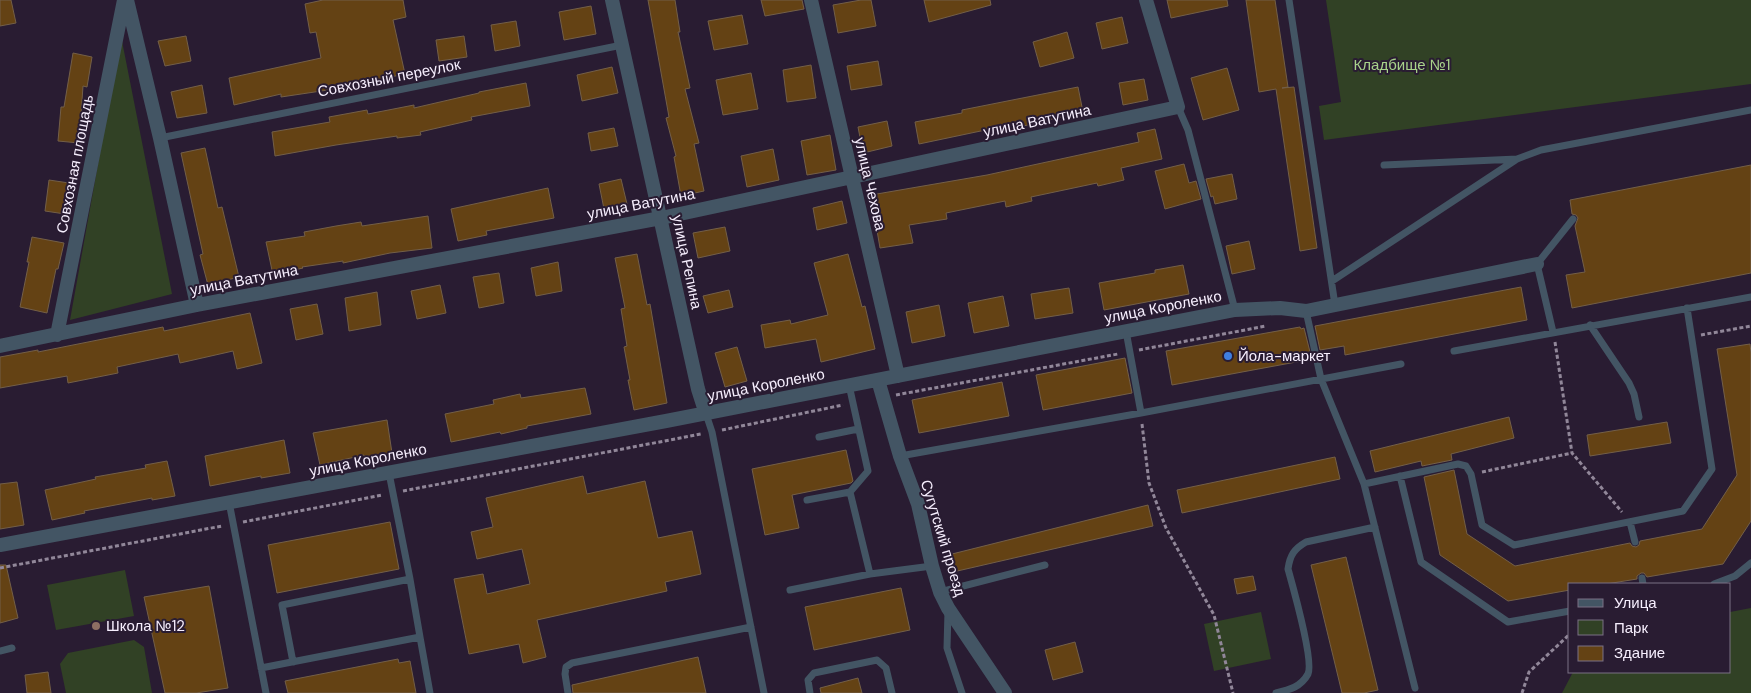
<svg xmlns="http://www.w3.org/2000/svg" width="1751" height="693" viewBox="0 0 1751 693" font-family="'DM Sans',sans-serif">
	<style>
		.green { fill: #314125 }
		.building { fill: #644214; stroke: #735f48 }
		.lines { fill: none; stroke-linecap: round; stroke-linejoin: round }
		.path { stroke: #918799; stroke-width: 3; stroke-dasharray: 4 2.5; stroke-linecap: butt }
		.service { stroke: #435564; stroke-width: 7 }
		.minor { stroke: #435564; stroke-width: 14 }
		.shop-dot { fill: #3f7fe0; stroke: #291c32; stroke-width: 2 }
		.education-dot { fill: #8d6e63; stroke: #291c32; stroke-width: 2 }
		.labels { text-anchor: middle; stroke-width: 4; stroke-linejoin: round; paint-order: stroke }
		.park-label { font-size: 15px; fill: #a8d28a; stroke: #291c32 }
		.street-label { font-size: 15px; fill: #f7effe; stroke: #291c32 }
		.poi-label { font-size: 15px; fill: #f7effe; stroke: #291c32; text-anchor: start }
	</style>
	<rect width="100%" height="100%" fill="#291c32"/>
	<path class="green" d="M1326 0H1751V84L1324 140 1319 106 1341 102Z
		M121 36 172 294 70 320Z
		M125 570 134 616 56 630 47 585Z
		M1751 608V693H1562L1573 672H1730V612Z
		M1261 612 1271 659 1214 671 1204 624Z
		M134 640 144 647 152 693H66L60 664 68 653Z"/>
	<path class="building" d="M0 0H11L16 23 0 26Z
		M323 0H403L406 17 393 20 405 74 328 90 281 97V94L234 105 229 78 321 58 316 32 310 33 305 4Z
		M648 0H675L680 32H678L690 88 685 89 699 143 694 144 704 191 681 196 674 157 676 156 666 118 669 117Z
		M761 0H802L804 9 765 16Z
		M861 0H871L876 26 838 33 833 5Z
		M924 0H990L991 5 929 22Z
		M1167 0H1227L1228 6 1171 18Z
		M1246 0H1275L1288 87 1282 88 1294 87 1317 248 1300 251 1276 89 1259 92Z
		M591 6 596 34 564 40 559 12Z
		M742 15 748 44 714 50 708 21Z
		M1122 17 1128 43 1102 49 1096 23Z
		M516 21 520 46 495 51 491 25Z
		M1067 32 1074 58 1040 67 1033 42Z
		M186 36 191 61 165 66 158 41Z
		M464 36 467 57 439 61 436 40Z
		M73 53 92 57 87 87 83 86 79 143 58 141 61 107H64Z
		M878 61 882 85 851 90 847 66Z
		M811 65 816 98 787 102 783 70Z
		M612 67 618 93 582 101 577 75Z
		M1227 68 1239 110 1203 120 1191 78Z
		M751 73 758 109 723 115 716 80Z
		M1144 79 1148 100 1123 105 1119 83Z
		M526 83 530 106 471 117 472 120 420 132 421 135 397 138V136L336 145 275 156 272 132 330 122 329 117 367 110 368 114 414 105V108L479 93V92Z
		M202 85 207 113 177 118 171 92Z
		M1078 87 1083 112 1015 128 1014 124 919 144 915 122 962 113V110Z
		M887 121 892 146 863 153 858 127Z
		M614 128 618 146 591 151 588 133Z
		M1155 129 1162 159 1121 168 1124 180 1098 186 1097 183 1031 197 1032 201 1006 207 1005 201 946 213 947 219 909 225 913 243 880 248 871 195 987 175 1139 142 1137 133Z
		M830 135 836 170 807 175 801 141Z
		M205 148 218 208 222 207 239 277 208 285 200 255 203 254 181 153Z
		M773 149 779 180 747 187 741 156Z
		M1184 164 1189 183 1196 181 1201 199 1165 209 1155 171Z
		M1751 165V273L1572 308 1566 275 1585 272 1575 226 1578 218 1576 215 1572 214 1570 200Z
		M1232 174 1237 199 1215 204 1213 196 1211 197 1206 179Z
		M621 179 627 204 604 209 599 184Z
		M49 180 69 183 65 214 45 211Z
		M548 188 554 218 486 231 487 235 458 241 451 209Z
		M842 201 847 223 817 230 813 208Z
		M428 216 432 248 390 253 343 263V261L302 267 303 268 273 275 266 242 305 236 304 232 336 226 361 222 362 226Z
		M725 227 730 251 698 258 693 233Z
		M32 237 64 243 58 269H56L47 313 20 307 29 262H27Z
		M1249 241 1255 269 1232 274 1226 246Z
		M637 254 647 305 650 304 667 403 634 410 628 380H630L624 347 627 346 621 309 625 308 615 258Z
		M848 254 862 307 865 306 875 349 821 362 816 339 765 348 761 325 790 320 791 324 828 315 814 263Z
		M558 262 562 291 536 296 531 268Z
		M1183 265 1189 294 1104 310 1099 283 1155 273V270Z
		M499 273 504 303 479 308 473 277Z
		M440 285 446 313 417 319 411 291Z
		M1521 287 1527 320 1345 355 1344 346 1320 350 1315 326Z
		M1069 288 1073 313 1035 319 1031 294Z
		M729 290 733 307 708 313 703 296Z
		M377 292 381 325 349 331 345 298Z
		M1003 296 1009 326 974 333 968 303Z
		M317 304 323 334 296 340 290 309Z
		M939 305 945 336 912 343 906 312Z
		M250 313 262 363 237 369 233 351 180 363 178 354 117 367 118 373 68 383 67 376 0 388V357L38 350V352L163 327 164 331Z
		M1300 327 1301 329 1304 328 1310 352 1305 353 1307 360 1172 385 1166 351Z
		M1750 344 1751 353V521L1723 564 1647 577 1644 573H1641L1637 576V579L1606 584H1570V590L1508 601 1440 555 1424 477 1454 470 1467 534 1515 566 1630 543 1632 546 1636 547 1639 545 1640 541 1702 529 1737 475 1717 349Z
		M737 347 747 381 725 387 715 353Z
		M1125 358 1132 393 1043 410 1036 375Z
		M1002 382 1009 416 919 433 912 400Z
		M585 388 591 414 527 426V428L501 434 500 432 451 442 445 414 494 404 493 400 520 394 521 398Z
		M1509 417 1514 438 1451 454 1452 460 1422 466 1421 461 1375 472 1370 451Z
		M387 420 392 453 365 458 364 455 320 465 313 433Z
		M1667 422 1671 443 1590 456 1587 435Z
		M284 440 290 473 261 478V476L210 486 205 456Z
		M846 450 853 481 851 483 792 495 799 528 765 535 752 469Z
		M1335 457 1340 479 1182 513 1177 490Z
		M167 461 175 496 152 500V498L84 511 85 513 52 520 45 490 96 479 95 477 146 468 145 465Z
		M583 476 587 494 645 481 658 538 692 531 701 574 665 582 667 591 537 620 546 657 523 663 519 644 469 654 454 579 483 574 487 594 530 584 522 549 477 559 471 532 493 527 486 498Z
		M17 482 24 525 0 529V484Z
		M1148 505 1153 526 953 572 948 555Z
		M390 522 399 569 277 593 268 545Z
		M1346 557 1378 690 1364 693H1342L1311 565Z
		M0 565H6L18 618 0 623Z
		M1253 576 1256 590 1237 594 1234 579Z
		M209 586 228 688 196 693H165L144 597Z
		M901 588 910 630 814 650 805 607Z
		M1075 642 1083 672 1053 680 1045 650Z
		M698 657 706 693H573L572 685Z
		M398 659 399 663 410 661 416 693H288L285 681Z
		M48 672 51 693H27L25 675Z
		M858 678 862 693H821L820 688Z"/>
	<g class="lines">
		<path class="path" d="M1701 335 1751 326
			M1555 342 1572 453 1622 512
			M1139 350 1266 326
			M896 395 1118 354
			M1142 424 1149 483 1166 528 1214 615 1233 693
			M722 430 843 405
			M1482 472 1572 453
			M403 491 701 434
			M243 522 382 495
			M0 568 222 526
			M1522 693 1529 672 1570 634"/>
		<path class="service" d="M1289 0 1335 305
			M1178 107 1188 130 1235 310
			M160 138 622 45
			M1384 165 1517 159
			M1332 281 1517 159 1541 150 1751 110
			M1306 311 1321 379 1364 484 1415 688
			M1590 325 1629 383 1634 394 1639 417
			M1126 331 1141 413
			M1553 332 1537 264 1573 219
			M1454 351 1751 297
			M849 385 868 471 850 492 870 574
			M706 414 712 432 764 693
			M819 437 858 429
			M900 456 1141 413 1401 364
			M1400 476 1421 562 1508 622 1570 611
			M1364 484 1458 464 1466 466 1471 474 1482 525 1514 545 1683 511 1712 469 1687 308
			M807 500 850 492
			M229 502 266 693
			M1630 522 1635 542
			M1642 578 1643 584
			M410 579 420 637
			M1714 584 1735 576 1751 563
			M790 590 870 574 932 566
			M940 592 1045 565
			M948 611 947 648 962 693
			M0 651 12 648
			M293 662 282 605 410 579 389 473
			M261 668 420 637 430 693
			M568 693 565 674 566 667 572 663 751 627
			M810 693 808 680 814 673 877 660 886 668 892 693
			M1276 693C1289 690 1301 687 1308 674 1314 661 1293 587 1288 569 1290 555 1294 549 1306 542L1375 527"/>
		<path class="minor" d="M127 0 160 138 197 305
			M612 0 698 389 706 414
			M811 0 898 376
			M57 335 124 0
			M0 346 197 305 661 218 1178 107 1146 0
			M878 380 900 456 918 504 932 566 940 592 948 608 1005 693
			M0 545 666 421 1235 310 1280 308 1306 311 1537 264"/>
	</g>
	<circle class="shop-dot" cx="1228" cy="356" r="5"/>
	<circle class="education-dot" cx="96" cy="626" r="5"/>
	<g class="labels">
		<g class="park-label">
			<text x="1402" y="70">Кладбище №1</text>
		</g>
		<g class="street-label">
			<text transform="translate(389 78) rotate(-11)" y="5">Совхозный переулок</text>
			<text transform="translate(1037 121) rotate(-12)" y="5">улица Ватутина</text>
			<text transform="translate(75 164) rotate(-79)" y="5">Совхозная площадь</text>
			<text transform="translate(870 184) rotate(77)" y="5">улица Чехова</text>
			<text transform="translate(641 204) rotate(-11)" y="5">улица Ватутина</text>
			<text transform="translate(687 262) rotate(78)" y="5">улица Репина</text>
			<text transform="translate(244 280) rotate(-11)" y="5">улица Ватутина</text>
			<text transform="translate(1163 307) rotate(-11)" y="5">улица Короленко</text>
			<text transform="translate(766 385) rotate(-11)" y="5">улица Короленко</text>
			<text transform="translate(368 460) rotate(-11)" y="5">улица Короленко</text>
			<text transform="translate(943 538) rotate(73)" y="5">Сугутский проезд</text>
		</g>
		<g class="poi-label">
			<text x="1238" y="361">Йола-маркет</text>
			<text x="106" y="631">Школа №12</text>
		</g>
	</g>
	<rect x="1568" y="583" width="162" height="90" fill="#291c32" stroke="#7b7084"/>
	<rect x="1578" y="599" width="25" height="8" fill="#435564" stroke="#7b7084"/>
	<text x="1614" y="608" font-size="15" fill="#f7effe">Улица</text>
	<rect x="1578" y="620" width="25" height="15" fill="#314125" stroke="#7b7084"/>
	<text x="1614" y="633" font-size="15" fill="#f7effe">Парк</text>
	<rect x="1578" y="646" width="25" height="15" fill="#644214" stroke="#7b7084"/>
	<text x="1614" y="658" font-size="15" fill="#f7effe">Здание</text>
</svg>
